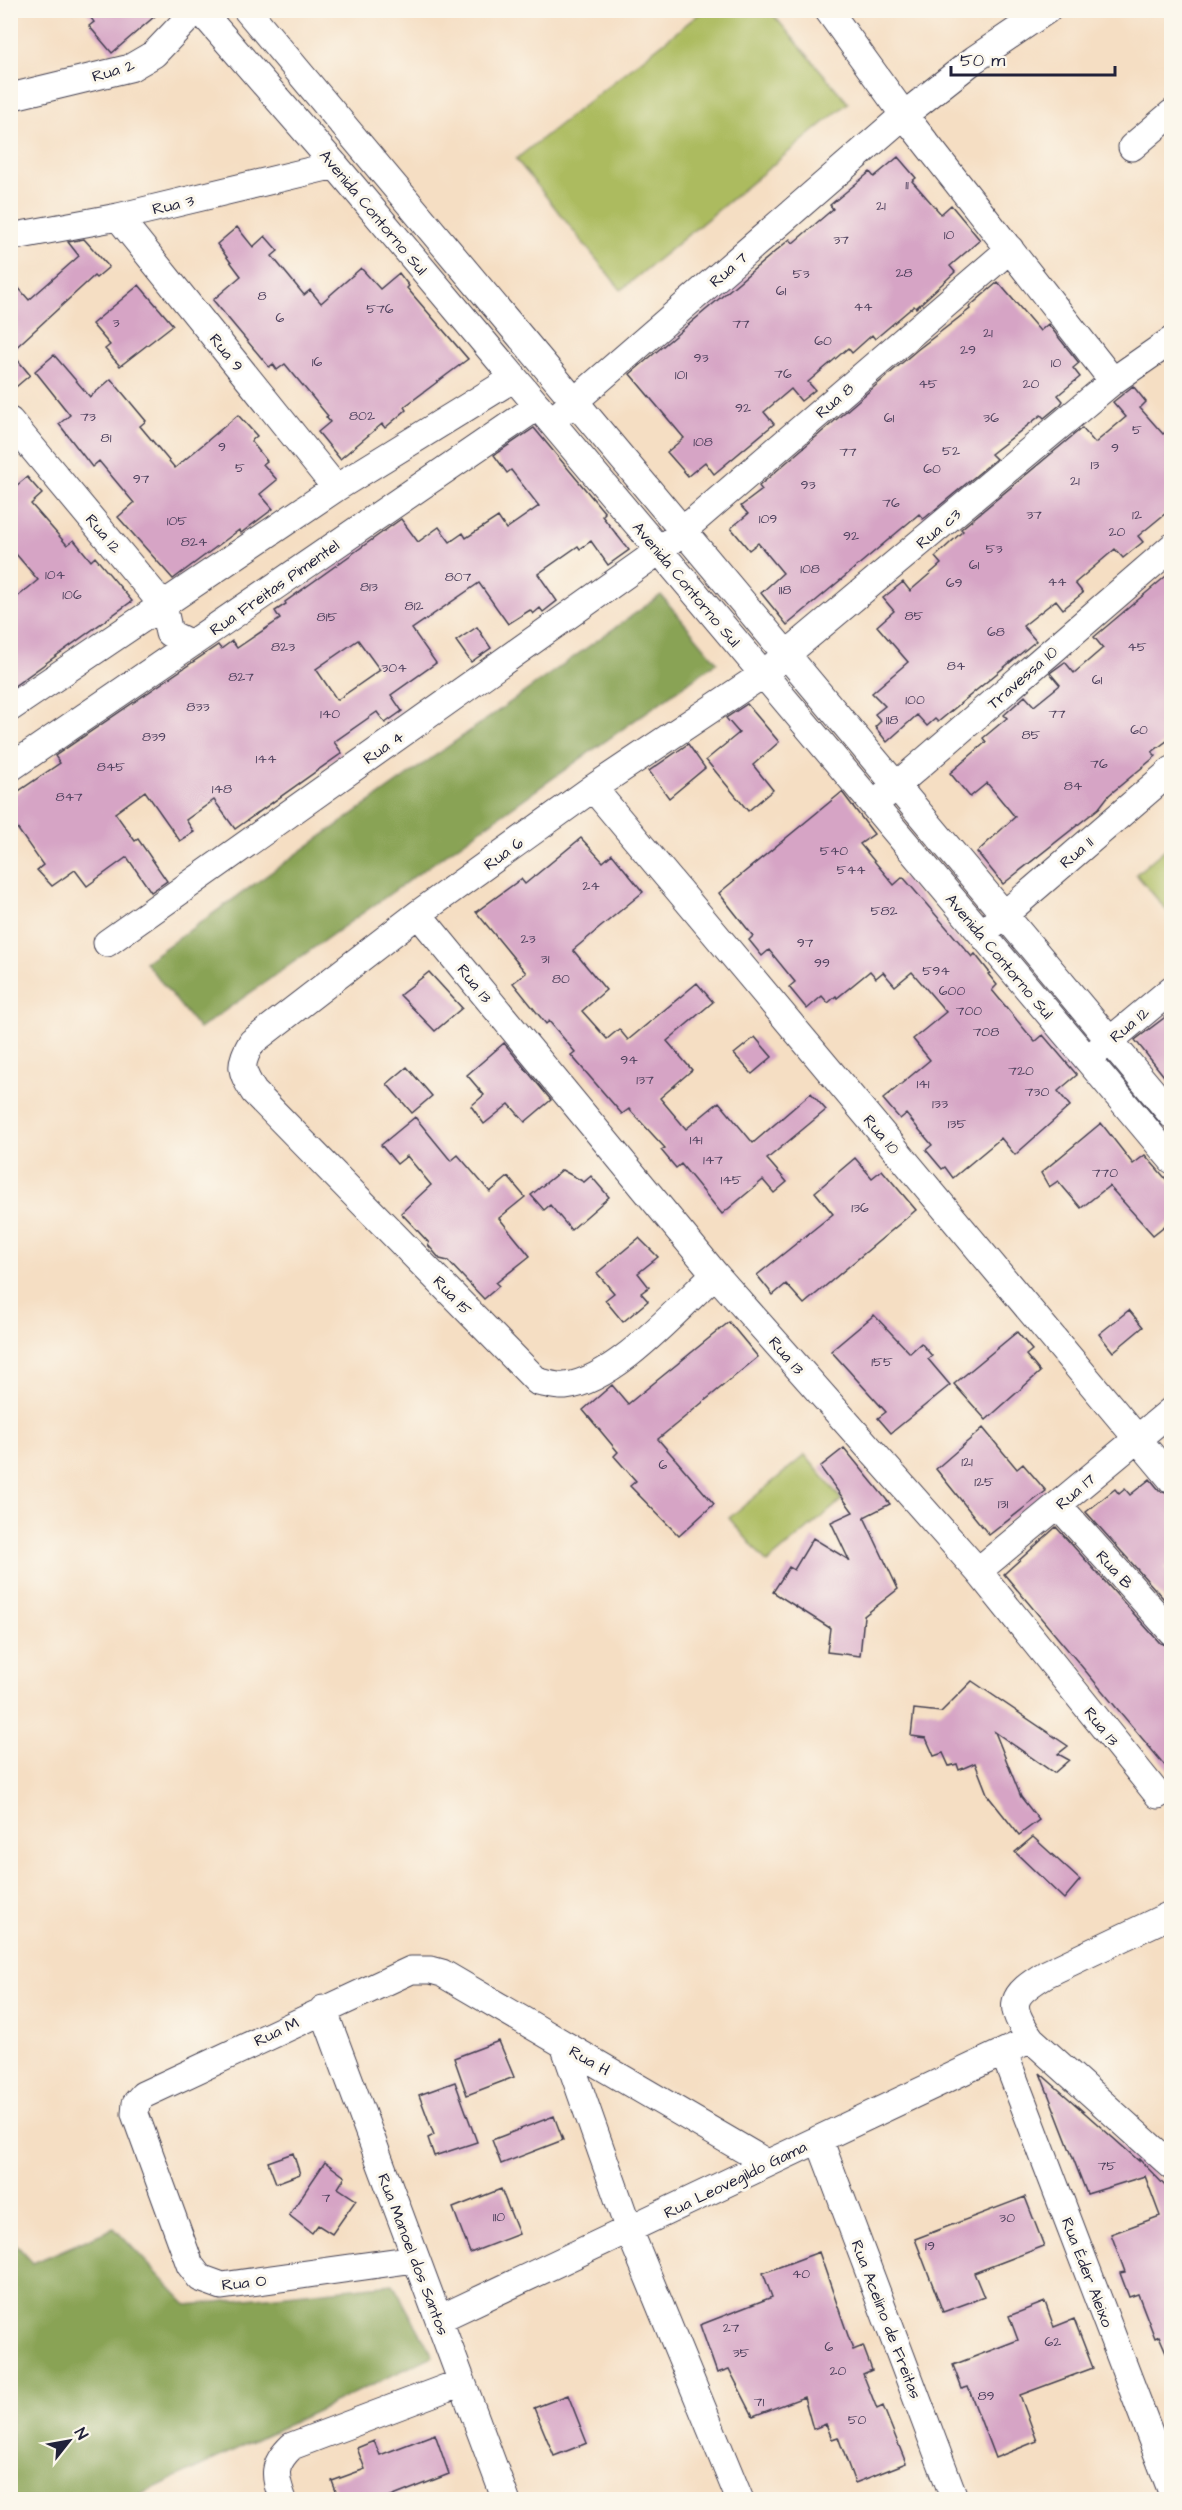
<svg xmlns="http://www.w3.org/2000/svg" width="1182" height="2510" viewBox="0 0 1182 2510" font-family="'Architects Daughter',sans-serif">
	<style>
		.green { fill: #acbb5e; stroke: #676e4c; stroke-width: 1.5 }
		.forest { fill: #89a355; stroke: #566248; stroke-width: 1.5 }
		.building { fill: #d6a4c5; fill-rule: evenodd }
		.lines { fill: none; stroke-linecap: round; stroke-linejoin: round }
		.minor-casing { stroke: #423e4f; stroke-width: 29 }
		.minor { stroke: #fff; stroke-width: 27 }
		.labels { text-anchor: middle; stroke-width: 6; stroke-linejoin: round; paint-order: stroke }
		.number-label { font-size: 14px; fill: #4f425e }
		.street-label { font-size: 16px; fill: #22223b; stroke: #fbf7ec }
	</style>
	<rect width="100%" height="100%" fill="#fbf7ec"/>
	<filter id="ink" filterUnits="userSpaceOnUse"><feTurbulence type="fractalNoise" baseFrequency=".0167" numOctaves="2"/><feDisplacementMap in="SourceGraphic" scale="12" xChannelSelector="R" yChannelSelector="G"/><feConvolveMatrix kernelMatrix="1 2 1 2 8 2 1 2 1" color-interpolation-filters="sRGB"/></filter>
	<filter id="wash" filterUnits="userSpaceOnUse"><feTurbulence type="fractalNoise" baseFrequency=".008" numOctaves="4" result="noise"/><feDisplacementMap in="SourceGraphic" scale="24" xChannelSelector="R" yChannelSelector="G"/><feGaussianBlur stdDeviation="1.35" result="paint"/><feColorMatrix in="noise" values="0 0 0 0 0 0 0 0 0 0 0 0 0 0 0 0 0 1.4 0 .05"/><feComposite in="paint" operator="in"/></filter>
	<g filter="url(#wash)">
		<rect width="100%" height="100%" fill="#f5dec3"/>
		<path class="green" d="M703 11H770L848 103 621 290 516 159Z
			M1171 844 1172 913 1170 914 1136 874Z
			M805 1455 842 1500 767 1563 729 1518Z"/>
		<path class="forest" d="M661 595 717 662 199 1029 145 962Z
			M114 2228 187 2305 393 2284 433 2356 131 2499H11V2239L33 2263Z"/>
		<g id="blocks">
			<path class="building" d="M85 10H162L112 53 89 26 94 22Z
				M898 157 916 178 912 181 941 214 951 205 980 240 950 266 955 272 916 308 914 306 875 339 872 335 852 353 848 348 808 382 815 390 801 401 791 389 764 412 774 424 714 474 705 462 688 476 667 452 684 438 630 374 790 239 793 243 833 209 830 205 870 172 874 177Z
				M237 227 253 247 265 236 278 251 272 256 304 295 310 290 321 303 361 268 380 289 399 273 409 286 407 288 468 359 404 407 406 410 385 428 382 424 340 459 318 432 330 422 326 417 328 416 285 364 277 370 273 364 269 367 213 300 241 276 217 244Z
				M84 239 109 267 96 278 94 276 11 352 30 375 10 392V278L29 300 79 256 68 242Z
				M998 282 1040 331 1048 324 1079 363 1073 368 1080 377 1058 395 1063 401 1061 404 1044 418 1041 415 991 454 996 459 926 517 923 519 919 514 787 625 761 593 783 573 758 543 749 550 731 528 748 514 741 506 762 490 759 486 917 350 970 309 969 307Z
				M139 285 173 325 120 366 105 349 110 345 92 324Z
				M54 355 90 397 111 379 146 421 140 426 175 468 238 415 257 436 251 441 267 461 263 464 277 480 260 494 273 509 241 533 239 530 173 579 118 517 134 503 99 461 92 467 59 424 70 415 35 371Z
				M1133 386 1146 402 1140 408 1163 434 1172 427V508L1138 536 1143 542 1123 558 1115 549 1075 583 1083 593 1063 609 1056 600 1023 626 1036 641 938 722 935 719 927 726 917 715 887 742 875 727 881 721 875 714 885 706 872 693 908 662 877 626 894 611 883 598 903 582 910 591 941 564 935 557 963 531 961 529 1082 428 1095 443 1126 417 1113 402Z
				M534 428 605 513 602 516 629 550 608 565 591 541 580 549 578 546 538 574 557 601 543 612 540 608 533 614 530 610 508 624 479 583 412 629 436 663 391 695 402 711 385 723 377 712 334 742 342 753 235 829 214 800 186 820 194 832 180 841 145 791 115 813 135 841 138 839 167 881 151 892 127 857 87 886 75 870 52 886 37 870 43 865 10 818V797L60 763 55 756 218 645 221 649 232 641 237 648 280 619 275 611 286 604 285 602 401 519 418 542 439 527 450 542 463 533 466 538 498 517 506 529 539 506 511 470 507 473 494 455ZM358 640 380 670 337 700 316 669Z
				M27 477 42 494 31 504 67 545 74 540 91 561 95 557 132 601 10 689V603L38 580 10 547V491Z
				M1172 571V737L1152 752 1156 756 1109 795 1099 808 1003 884 977 852 1015 817 987 783 970 797 950 773 986 742 983 738 1007 718 1004 715 1025 696 1034 706 1060 685 1050 673 1065 662 1074 673 1103 648 1094 637Z
				M477 627 491 648 471 662 456 641Z
				M747 704 779 742 753 765 773 790 748 811 706 760 739 733 726 718Z
				M688 744 705 768 669 798 649 771Z
				M842 792 874 834 860 844 894 885 903 877 972 957 975 954 990 973 988 974 997 985 992 990 1035 1042 1043 1035 1077 1075 1058 1091 1070 1106 1015 1155 1001 1138 953 1178 945 1167 942 1169 926 1150 932 1145 906 1114 900 1119 883 1099 930 1060 913 1039 946 1012 912 972 895 986 883 972 876 978 870 971 837 998 836 996 828 1003 822 996 807 1009 789 987 795 982 769 950 762 956 749 940 753 936 719 893Z
				M581 838 603 862 612 854 643 892 573 950 606 990 582 1011 607 1039 619 1029 628 1040 697 983 713 1002 667 1041 692 1070 660 1098 686 1129 719 1102 753 1143 811 1093 826 1110 767 1159 787 1182 774 1193 763 1180 722 1214 681 1164 676 1168 661 1150 665 1148 629 1109 622 1114 571 1055 575 1052 549 1021 546 1024 513 983 526 973 476 912 521 879 525 884Z
				M429 972 462 1008 435 1031 400 995Z
				M1172 1012V1086L1135 1040Z
				M755 1037 772 1057 752 1074 734 1054Z
				M504 1043 551 1100 525 1122 509 1104 484 1124 471 1106 484 1095 467 1075Z
				M407 1067 432 1096 412 1113 387 1084Z
				M415 1117 451 1161 458 1155 490 1192 508 1177 525 1197 499 1218 530 1256 496 1283 499 1286 484 1299 448 1261 440 1259 428 1245 429 1243 401 1213 431 1185 407 1156 397 1164 381 1145Z
				M1101 1123 1133 1164 1145 1155 1172 1186V1220L1153 1235 1109 1186 1081 1208 1058 1181 1049 1187 1041 1173Z
				M855 1158 872 1178 882 1170 916 1210 804 1304 786 1284 773 1295 757 1275 833 1214 815 1192Z
				M562 1170 584 1182 591 1176 609 1197 571 1230 550 1205 544 1210 531 1195Z
				M639 1238 658 1257 638 1273 649 1287 641 1293 648 1301 623 1322 605 1300 614 1293 597 1273Z
				M1129 1310 1143 1327 1113 1352 1099 1334Z
				M874 1315 910 1353 921 1343 932 1356 928 1359 950 1385 891 1433 878 1418 886 1412 831 1351Z
				M729 1322 758 1357 658 1439 714 1504 679 1536 630 1486 636 1481 614 1456 618 1452 583 1410 612 1385 628 1404Z
				M1017 1332 1032 1350 1026 1355 1040 1372 986 1420 954 1384Z
				M983 1428 1017 1469 1023 1464 1046 1491 989 1535 936 1469Z
				M844 1448 890 1504 864 1517 898 1589 864 1616 860 1656 827 1652 830 1628 773 1592 789 1567 794 1570 813 1538 849 1560 831 1522 853 1512 820 1467Z
				M1150 1479 1160 1491 1172 1495V1563L1165 1568 1172 1575V1608L1086 1512 1115 1489 1119 1494 1125 1489 1130 1495Z
				M1056 1527 1160 1643 1172 1647V1774L1004 1574Z
				M972 1681 1068 1746 1058 1754 1069 1760 1054 1773 995 1732 1021 1797 1039 1820 1019 1835 988 1796 975 1763 959 1770 957 1764 949 1766 943 1753 934 1756 926 1738 911 1736 914 1709 941 1712Z
				M1033 1837 1080 1880 1064 1899 1015 1852Z
				M499 2041 514 2077 467 2095 454 2058Z
				M1040 2073 1139 2161V2159L1172 2193V2366L1159 2336 1155 2338 1138 2294 1129 2297 1120 2273 1125 2272 1111 2234 1160 2216 1145 2176 1087 2194Z
				M455 2082 477 2142 434 2156 428 2138 434 2135 419 2095Z
				M554 2116 563 2140 501 2164 492 2140Z
				M293 2153 300 2174 276 2183 268 2162Z
				M325 2162 345 2177 338 2188 356 2200 332 2234 318 2225 312 2233 289 2215Z
				M501 2189 519 2234 470 2253 453 2208Z
				M1025 2197 1044 2246 974 2273 984 2297 943 2312 915 2239Z
				M819 2252 853 2350 863 2346 872 2370 863 2374 877 2409 883 2406 906 2463 855 2483 838 2437 832 2439 826 2424 813 2429 804 2397 753 2416 729 2369 717 2373 700 2325 772 2297 763 2273Z
				M1045 2302 1054 2327 1074 2319 1093 2368 1020 2395 1037 2441 995 2458 968 2387 962 2389 953 2365 1018 2340 1009 2316Z
				M568 2395 587 2443 554 2456 534 2408Z
				M435 2434 449 2474 386 2499H339L332 2481 365 2469 357 2448 374 2441 380 2455Z"/>
		</g>
	</g>
	<g filter="url(#ink)">
		<use href="#blocks" fill-opacity="0" stroke="#423e4f" stroke-width="1.5"/>
		<g class="lines">
			<defs>
				<path id="minor" d="M200 10 335 165 1172 1160
					M247 10 1172 1115
					M828 10 904 115 1113 381
					M10 97 130 68 154 54 196 10
					M1132 147 1172 113
					M118 217 336 488
					M10 237 118 217 335 165
					M561 413 904 115 975 59 1047 10
					M10 421 163 605 169 633 191 644
					M10 708 336 488 514 378
					M10 768 538 406
					M593 788 1172 1480
					M883 797 1172 547
					M418 914 715 1274 978 1571 1158 1795
					M991 926 1172 770
					M107 943 659 551 1010 249
					M1095 1053 1172 989
					M715 1274C678 1308 615 1381 565 1386 557 1387 546 1383 538 1382L254 1092C240 1070 239 1065 252 1042L418 914 593 788 762 675 1113 381 1172 340
					M1058 1505 1172 1632
					M978 1571 1172 1410
					M1172 1914 1046 1974C1010 1996 1007 2004 1031 2039L1172 2166
					M323 2009 506 2500
					M564 2045 629 2230 740 2500
					M1004 2053 1172 2492
					M819 2139 955 2500
					M415 2259 222 2286 200 2278 190 2265 135 2114 136 2103 143 2095 411 1970H431L442 1973 767 2163
					M439 2319 1031 2039
					M283 2500C274 2475 272 2465 292 2446L462 2382"/>
			</defs>
			<use href="#minor" class="minor-casing"/>
			<use href="#minor" class="minor"/>
		</g>
	</g>
	<g class="labels">
		<g class="number-label">
			<text x="907" y="189">11</text>
			<text x="881" y="210">21</text>
			<text x="949" y="239">10</text>
			<text x="841" y="244">37</text>
			<text x="904" y="277">28</text>
			<text x="801" y="278">53</text>
			<text x="781" y="295">61</text>
			<text x="262" y="300">8</text>
			<text x="863" y="311">44</text>
			<text x="380" y="313">576</text>
			<text x="280" y="322">6</text>
			<text x="116" y="327">3</text>
			<text x="741" y="328">77</text>
			<text x="988" y="337">21</text>
			<text x="823" y="345">60</text>
			<text x="968" y="354">29</text>
			<text x="701" y="362">93</text>
			<text x="317" y="366">16</text>
			<text x="1056" y="367">10</text>
			<text x="783" y="378">76</text>
			<text x="681" y="379">101</text>
			<text x="928" y="388">45</text>
			<text x="1031" y="388">20</text>
			<text x="743" y="412">92</text>
			<text x="362" y="420">802</text>
			<text x="88" y="421">73</text>
			<text x="889" y="422">61</text>
			<text x="991" y="422">36</text>
			<text x="1137" y="434">5</text>
			<text x="106" y="442">81</text>
			<text x="703" y="446">108</text>
			<text x="222" y="451">9</text>
			<text x="1115" y="452">9</text>
			<text x="951" y="455">52</text>
			<text x="848" y="456">77</text>
			<text x="1095" y="469">13</text>
			<text x="240" y="472">5</text>
			<text x="932" y="473">60</text>
			<text x="141" y="483">97</text>
			<text x="1075" y="485">21</text>
			<text x="808" y="489">93</text>
			<text x="891" y="507">76</text>
			<text x="1034" y="519">37</text>
			<text x="1137" y="519">12</text>
			<text x="768" y="523">109</text>
			<text x="177" y="525">105</text>
			<text x="1117" y="536">20</text>
			<text x="851" y="540">92</text>
			<text x="194" y="546">824</text>
			<text x="994" y="553">53</text>
			<text x="974" y="569">61</text>
			<text x="810" y="573">108</text>
			<text x="55" y="579">104</text>
			<text x="458" y="581">807</text>
			<text x="1057" y="586">44</text>
			<text x="954" y="587">69</text>
			<text x="369" y="591">813</text>
			<text x="785" y="594">118</text>
			<text x="72" y="599">106</text>
			<text x="414" y="610">812</text>
			<text x="914" y="620">85</text>
			<text x="327" y="621">815</text>
			<text x="996" y="636">68</text>
			<text x="283" y="651">823</text>
			<text x="1137" y="651">45</text>
			<text x="956" y="670">84</text>
			<text x="394" y="672">304</text>
			<text x="241" y="681">827</text>
			<text x="1097" y="684">61</text>
			<text x="915" y="704">100</text>
			<text x="198" y="711">833</text>
			<text x="330" y="718">140</text>
			<text x="1057" y="718">77</text>
			<text x="892" y="724">118</text>
			<text x="1139" y="734">60</text>
			<text x="1031" y="739">85</text>
			<text x="154" y="741">839</text>
			<text x="266" y="763">144</text>
			<text x="1099" y="768">76</text>
			<text x="111" y="771">845</text>
			<text x="1073" y="790">84</text>
			<text x="222" y="793">148</text>
			<text x="69" y="801">847</text>
			<text x="834" y="855">540</text>
			<text x="851" y="874">544</text>
			<text x="591" y="890">24</text>
			<text x="884" y="915">582</text>
			<text x="528" y="943">23</text>
			<text x="805" y="947">97</text>
			<text x="545" y="963">31</text>
			<text x="822" y="967">99</text>
			<text x="936" y="975">594</text>
			<text x="561" y="983">80</text>
			<text x="952" y="995">600</text>
			<text x="969" y="1015">700</text>
			<text x="986" y="1036">708</text>
			<text x="629" y="1064">94</text>
			<text x="1021" y="1075">720</text>
			<text x="645" y="1084">137</text>
			<text x="923" y="1088">141</text>
			<text x="1037" y="1096">730</text>
			<text x="940" y="1108">133</text>
			<text x="957" y="1128">135</text>
			<text x="696" y="1144">141</text>
			<text x="713" y="1164">147</text>
			<text x="1105" y="1177">770</text>
			<text x="731" y="1184">145</text>
			<text x="860" y="1212">136</text>
			<text x="882" y="1366">155</text>
			<text x="967" y="1466">121</text>
			<text x="663" y="1469">6</text>
			<text x="984" y="1486">125</text>
			<text x="1003" y="1508">131</text>
			<text x="1107" y="2170">75</text>
			<text x="326" y="2202">7</text>
			<text x="499" y="2221">110</text>
			<text x="1007" y="2222">30</text>
			<text x="930" y="2250">19</text>
			<text x="801" y="2278">40</text>
			<text x="731" y="2332">27</text>
			<text x="1053" y="2346">62</text>
			<text x="829" y="2351">6</text>
			<text x="741" y="2357">35</text>
			<text x="838" y="2375">20</text>
			<text x="986" y="2400">89</text>
			<text x="759" y="2406">71</text>
			<text x="857" y="2424">50</text>
		</g>
		<g class="street-label">
			<text transform="translate(113 70) rotate(-17)" y="6">Rua 2</text>
			<text transform="translate(173 204) rotate(-13)" y="6">Rua 3</text>
			<text transform="translate(374 212) rotate(50)" y="6">Avenida Contorno Sul</text>
			<text transform="translate(728 269) rotate(-41)" y="6">Rua 7</text>
			<text transform="translate(227 352) rotate(51)" y="6">Rua 9</text>
			<text transform="translate(834 400) rotate(-41)" y="6">Rua 8</text>
			<text transform="translate(938 528) rotate(-40)" y="6">Rua c3</text>
			<text transform="translate(104 533) rotate(50)" y="6">Rua 12</text>
			<text transform="translate(687 584) rotate(50)" y="6">Avenida Contorno Sul</text>
			<text transform="translate(274 587) rotate(-35)" y="6">Rua Freitas Pimentel</text>
			<text transform="translate(1022 677) rotate(-41)" y="6">Travessa 10</text>
			<text transform="translate(383 747) rotate(-35)" y="6">Rua 4</text>
			<text transform="translate(1076 852) rotate(-41)" y="6">Rua 11</text>
			<text transform="translate(503 853) rotate(-36)" y="6">Rua 6</text>
			<text transform="translate(1000 956) rotate(50)" y="6">Avenida Contorno Sul</text>
			<text transform="translate(475 983) rotate(51)" y="6">Rua 13</text>
			<text transform="translate(1129 1024) rotate(-40)" y="6">Rua 12</text>
			<text transform="translate(882 1134) rotate(50)" y="6">Rua 10</text>
			<text transform="translate(453 1295) rotate(46)" y="6">Rua 15</text>
			<text transform="translate(787 1355) rotate(49)" y="6">Rua 13</text>
			<text transform="translate(1075 1491) rotate(-41)" y="6">Rua 17</text>
			<text transform="translate(1115 1569) rotate(48)" y="6">Rua B</text>
			<text transform="translate(1102 1726) rotate(51)" y="6">Rua 13</text>
			<text transform="translate(276 2031) rotate(-26)" y="6">Rua M</text>
			<text transform="translate(590 2060) rotate(30)" y="6">Rua H</text>
			<text transform="translate(735 2179) rotate(-26)" y="6">Rua Leovegildo Gama</text>
			<text transform="translate(414 2254) rotate(69)" y="6">Rua Manoel dos Santos</text>
			<text transform="translate(1088 2272) rotate(69)" y="6">Rua Éder Aleixo</text>
			<text transform="translate(244 2282) rotate(-6)" y="6">Rua O</text>
			<text transform="translate(887 2319) rotate(69)" y="6">Rua Acelino de Freitas</text>
		</g>
	</g>
	<rect width="1182" height="2510" fill="none" stroke="#fbf7ec" stroke-width="36"/>
	<g transform="translate(69 2441) rotate(59)" stroke="#fbf7ec" stroke-width="4.5" paint-order="stroke">
	<path d="M0-4.5L10 22L0 15L-10 22Z" fill="#22223b"/>
	<text y="-9" font-size="16" font-weight="bold" text-anchor="middle" fill="#22223b">N</text>
	</g>
	<path d="M951 66v9h164v-9" fill="none" stroke="#22223b" stroke-width="3"/>
	<text x="960" y="66" font-size="18" fill="#22223b" stroke="#fbf7ec" stroke-width="4.5" paint-order="stroke">50 m</text>
</svg>
